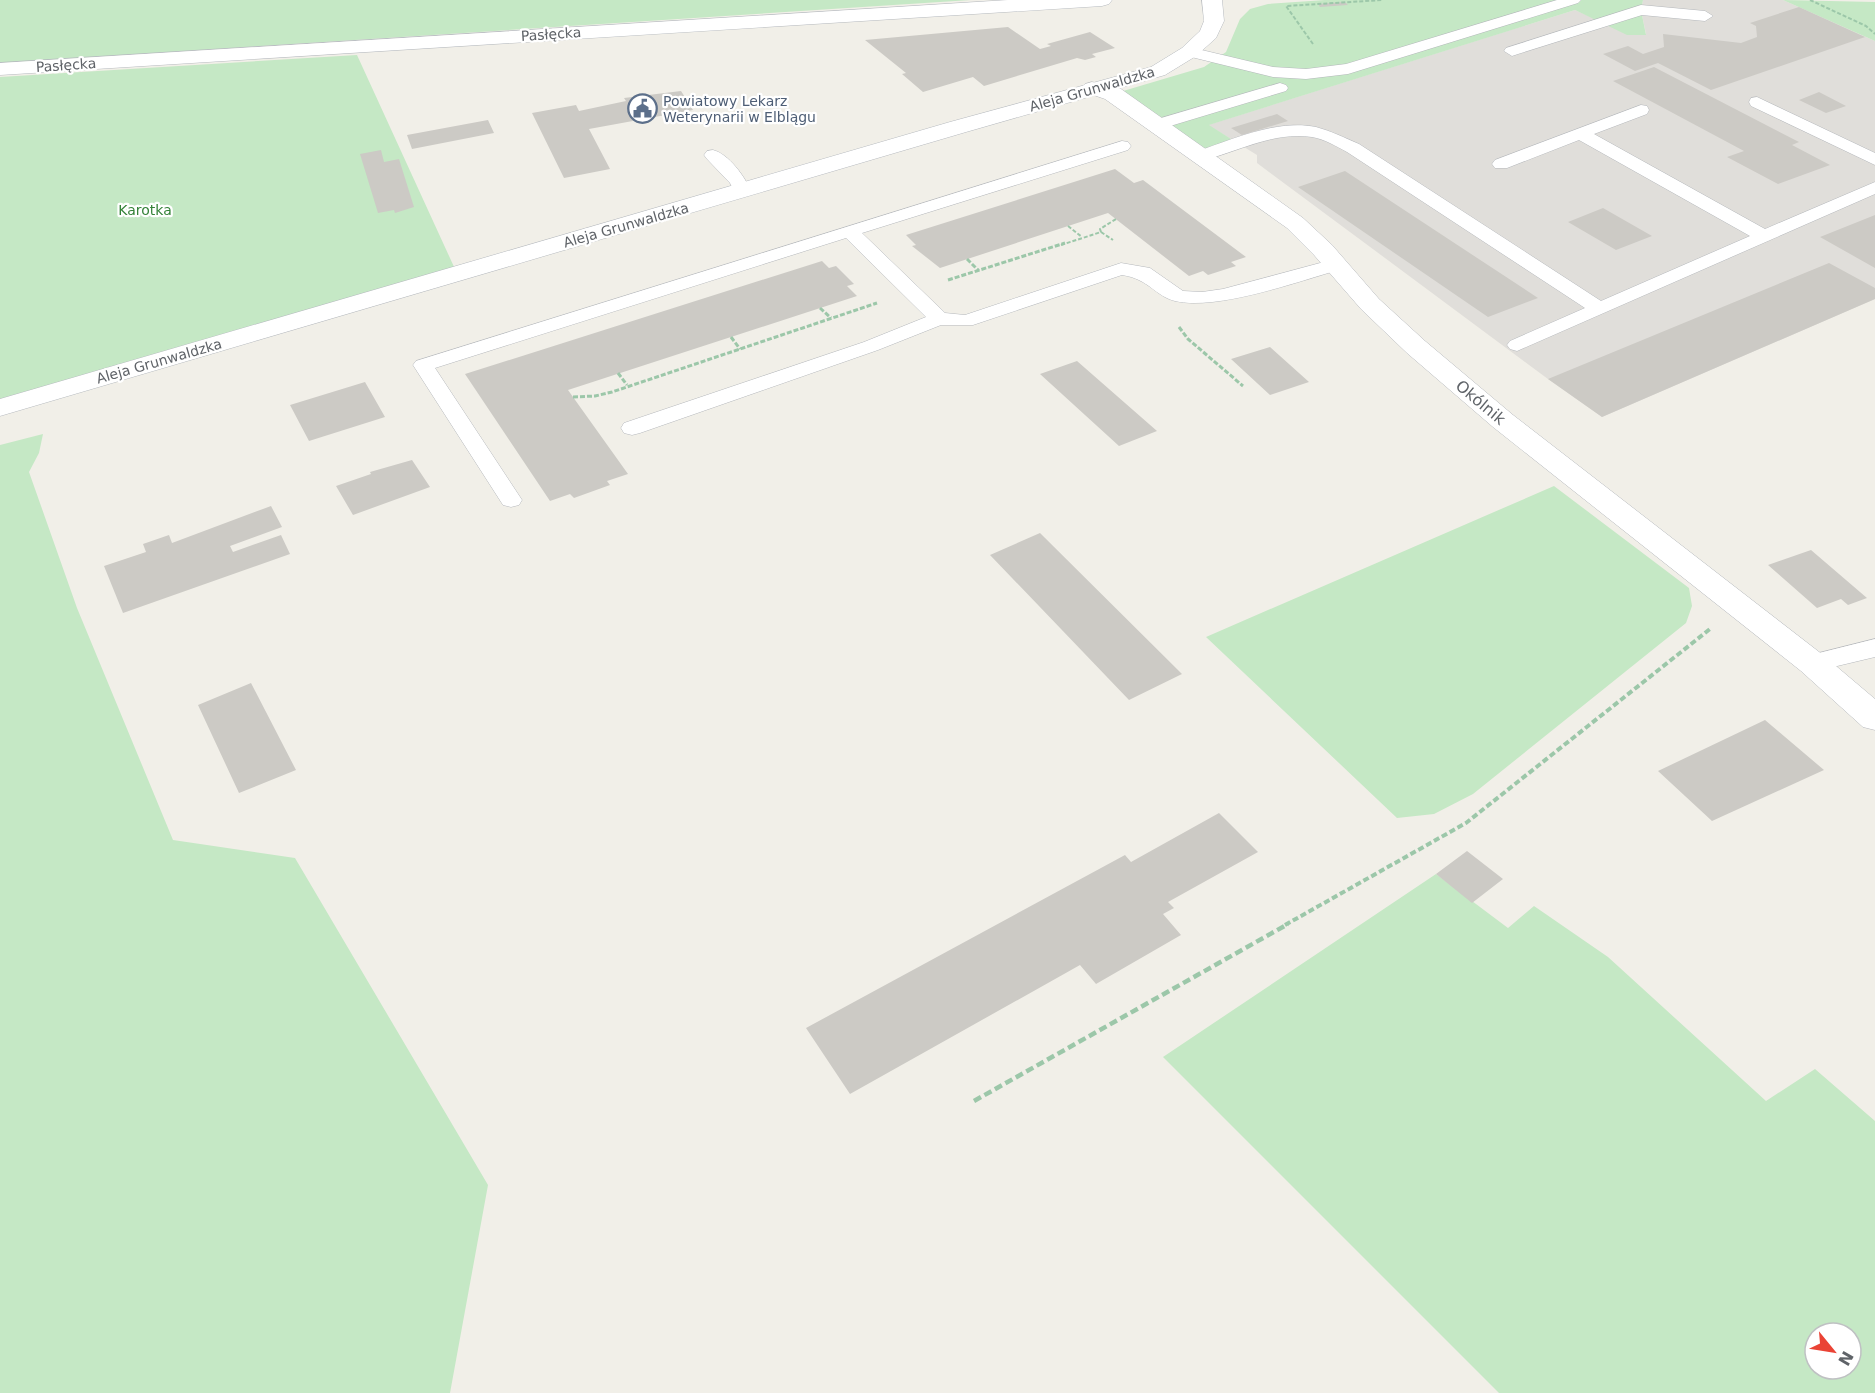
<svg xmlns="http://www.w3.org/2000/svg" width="1875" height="1393" viewBox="0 0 1875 1393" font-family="'DejaVu Sans',sans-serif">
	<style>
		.industrial { fill: #e0deda }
		.green { fill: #c5e8c5; fill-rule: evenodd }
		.building { fill: #cccac5 }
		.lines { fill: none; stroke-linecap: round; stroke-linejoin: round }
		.lane-casing { stroke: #b5b8bc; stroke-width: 1 }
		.street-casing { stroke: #b5b8bc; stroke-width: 1 }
		.secondary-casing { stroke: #b6babf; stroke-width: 1 }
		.path-far3 { stroke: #9cc7a9; stroke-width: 2; stroke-dasharray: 4 2; stroke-linecap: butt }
		.path-far2 { stroke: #9cc7a9; stroke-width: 3; stroke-dasharray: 5 2; stroke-linecap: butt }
		.path-far1 { stroke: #9cc7a9; stroke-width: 4; stroke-dasharray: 6 3; stroke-linecap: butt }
		.path { stroke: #9cc7a9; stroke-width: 4.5; stroke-dasharray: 8 4; stroke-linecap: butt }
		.lane { fill: #fff; fill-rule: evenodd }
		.street { fill: #fff; fill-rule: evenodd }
		.secondary { fill: #fff; fill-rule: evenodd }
		.labels { text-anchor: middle; stroke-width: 4.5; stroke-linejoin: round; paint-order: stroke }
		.far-street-label { font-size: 14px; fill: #5f6368; stroke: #fff }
		.far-service-label { font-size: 14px; fill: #4e5e75; stroke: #fff; text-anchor: start }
		.far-park-label { font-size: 14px; fill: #348238; stroke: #fff }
		.street-label { font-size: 16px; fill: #5f6368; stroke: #fff }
	</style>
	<rect width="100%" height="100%" fill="#f1efe8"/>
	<path class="industrial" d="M1643 0H1783L1875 41V299L1602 417 1548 379 1257 163V155L1208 125 1575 10 1602 22 1646 34 1641 10Z"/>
	<path class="green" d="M0 0H971L0 63Z
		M1325 0H1643L1641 10 1646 35H1627L1575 10 1209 125 1239 144 1201 156 1113 94 1204 67 1226 52 1240 19 1250 9 1268 4Z
		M1783 0 1875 2V41Z
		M357 55 455 269 0 399V77Z
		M43 434 39 453 29 472 77 608 173 840 295 858 488 1185 450 1393H0V445Z
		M1554 486 1689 588 1692 606 1686 623 1473 794 1434 814 1397 818 1206 637Z
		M1436 874 1508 928 1534 906 1608 957 1766 1101 1815 1069 1875 1121V1393H1499L1163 1057ZM1815 1333H1851V1369H1815Z"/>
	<path class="building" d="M1345 2 1348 5 1320 7 1318 4Z
		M1799 7 1865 37 1711 90 1658 63 1635 71 1603 54 1628 46 1643 54 1664 47 1663 34 1741 43 1757 37 1756 26 1750 23Z
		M1008 27 1040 49 1051 46 1047 44 1090 32 1115 48 1092 54 1096 57 1085 60 1077 58 984 86 973 77 923 92 902 74 906 73 865 40Z
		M1654 67 1799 142 1792 145 1830 165 1778 184 1727 157 1744 151 1613 81Z
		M681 91 693 110 589 129 610 169 564 178 532 113 576 105 579 111 626 101 624 98Z
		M1819 92 1846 106 1826 113 1799 100Z
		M1277 114 1288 121 1242 135 1231 128Z
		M488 120 494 133 412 149 407 135Z
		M381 150 384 162 399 159 414 207 395 213 394 210 378 213 360 154Z
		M1115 169 1134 183 1143 180 1246 257 1231 262 1236 266 1208 275 1203 271 1189 276 1108 213 940 268 912 246 916 245 906 235Z
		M1345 171 1538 298 1488 317 1298 187Z
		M1603 208 1652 236 1616 250 1568 222Z
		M1875 215V268L1820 237Z
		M822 261 829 268 836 266 854 284 847 286 857 296 568 390 628 474 607 481 610 485 574 498 570 494 550 501 465 374Z
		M1829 263 1875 288V299L1602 417 1548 379Z
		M1270 347 1309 382 1270 395 1231 359Z
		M1077 361 1157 431 1119 446 1040 374Z
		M365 382 385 417 309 441 290 405Z
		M412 460 430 487 353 515 336 486 371 474 370 472Z
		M271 506 282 527 230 546 233 552 281 535 290 554 123 613 104 566 146 552 143 544 169 535 172 543Z
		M1040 533 1182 674 1129 700 990 555Z
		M1811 550 1867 598 1848 605 1841 599 1817 608 1768 565Z
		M251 683 296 770 239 793 198 705Z
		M1765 720 1824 770 1712 821 1658 771Z
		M1219 813 1258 852 1168 902 1174 908 1163 914 1181 935 1096 984 1080 965 850 1094 806 1028 1125 855 1131 862Z
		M1467 851 1503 879 1472 903 1436 874Z"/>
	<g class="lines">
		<defs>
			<path id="lane" d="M1557 0H1581L1578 3 1348 74 1306 79 1273 77 1183 55 1181 52 1189 47 1273 67 1306 69 1346 64Z
				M1641 5 1705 11 1713 16 1705 21 1642 15 1518 54 1512 56 1504 51 1506 48Z
				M1280 83 1286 85 1288 88 1286 91 1157 130 1151 129 1149 125 1151 121Z
				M1757 97 1875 153V165L1751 106 1749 102 1751 98Z
				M1641 105 1647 106 1649 110 1647 114 1594 134 1765 229 1875 182V194L1517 351 1510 349 1507 345 1510 341 1585 308 1347 152C1336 146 1324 139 1312 137 1274 131 1237 152 1201 161L1195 160 1192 156 1195 152C1232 140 1276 119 1316 127 1331 131 1345 138 1359 144L1601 301 1750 236 1579 140 1507 168H1495L1492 164 1495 160Z
				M1122 141 1128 142 1131 146 1128 150 862 233 945 313 965 315 1121 263 1150 268 1183 291 1202 292 1223 289 1335 259 1342 261 1345 265 1342 269C1299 281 1217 311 1175 301 1155 296 1149 279 1122 275L973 325H941L878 350 640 433 632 435 624 433 621 428 624 423 864 342 926 317 846 238 435 368 522 500 519 505 511 507 503 505 413 365 416 361Z
				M713 150C729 154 745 177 751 191L748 195H736L730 183 707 159 704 155 707 151Z
				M1875 639V657L1812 672 1803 669 1800 663 1803 657Z"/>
			<path id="street" d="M1092 82 1121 89 1303 218 1332 245 1379 299 1425 341 1513 415 1823 655 1875 699V730L1863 727 1801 671 1493 427 1407 353 1361 309 1314 255 1287 228 1105 99 1085 92 1081 88 1085 84Z"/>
			<path id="secondary" d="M1008 0H1112L1109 4 1102 6 0 75V63Z
				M1202 0H1222L1224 21 1216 38 1196 56 1165 75 966 132 0 416V399L950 122 1151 67 1182 48 1200 31 1204 21Z"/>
		</defs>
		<use href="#lane" class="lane-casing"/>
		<use href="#street" class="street-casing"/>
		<use href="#secondary" class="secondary-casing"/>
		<path class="path-far3" d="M1810 0 1866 26 1875 34
			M1313 44 1286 6 1382 0
			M1068 226 1082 237
			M1101 232 1113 240
			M1061 245 1101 232 1100 229 1116 219"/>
		<path class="path-far2" d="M967 259 979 271
			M948 280 1065 243
			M820 308 831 318
			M1179 327 1188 339 1243 386
			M731 337 740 349
			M618 373 627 385
			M573 397 595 396 612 392 877 303"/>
		<path class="path-far1" d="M1285 925 1466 823 1710 629"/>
		<path class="path" d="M974 1101 1288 924"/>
		<use href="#lane" class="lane"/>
		<use href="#street" class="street"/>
		<use href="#secondary" class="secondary"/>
	</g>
	<defs>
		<symbol id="civic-ring" viewBox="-11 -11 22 22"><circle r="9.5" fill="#fff" stroke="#5c6f8a" stroke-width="1.5"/><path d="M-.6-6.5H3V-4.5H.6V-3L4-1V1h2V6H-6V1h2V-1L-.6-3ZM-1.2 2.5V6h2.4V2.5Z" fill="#5c6f8a"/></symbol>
	</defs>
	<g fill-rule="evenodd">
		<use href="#civic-ring" x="626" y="92" width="33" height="33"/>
	</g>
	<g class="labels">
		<g class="far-street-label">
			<text transform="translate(551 34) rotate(-4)" y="5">Pasłęcka</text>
			<text transform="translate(66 65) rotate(-4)" y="5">Pasłęcka</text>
			<text transform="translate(1092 89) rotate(-16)" y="5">Aleja Grunwaldzka</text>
			<text transform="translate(626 225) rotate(-16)" y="5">Aleja Grunwaldzka</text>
			<text transform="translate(159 361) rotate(-16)" y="5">Aleja Grunwaldzka</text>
		</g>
		<g class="far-service-label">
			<text x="663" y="106">Powiatowy Lekarz<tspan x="663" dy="16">Weterynarii w Elblągu</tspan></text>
		</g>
		<g class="far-park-label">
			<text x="145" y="215">Karotka</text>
		</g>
		<g class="street-label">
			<text transform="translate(1481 402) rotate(40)" y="6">Okólnik</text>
		</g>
	</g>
	<g transform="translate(1833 1351) rotate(120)"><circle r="28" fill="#ffffff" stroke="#bfc1c3" stroke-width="1.5"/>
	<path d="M0-4.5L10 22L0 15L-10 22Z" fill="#ea4335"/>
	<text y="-9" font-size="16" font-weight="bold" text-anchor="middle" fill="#5f6368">N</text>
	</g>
</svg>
